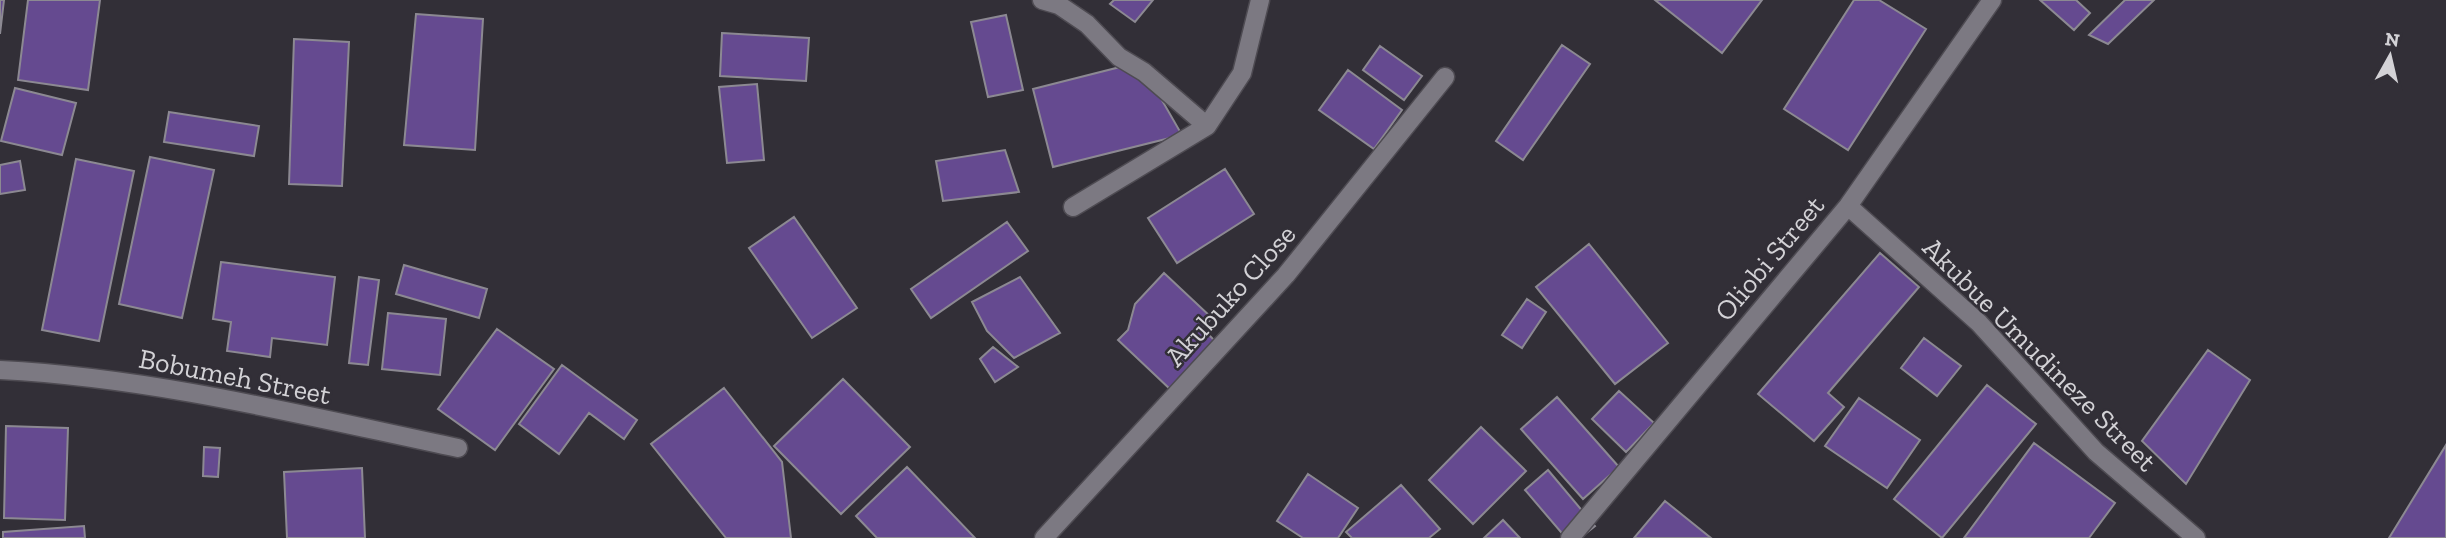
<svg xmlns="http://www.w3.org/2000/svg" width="2446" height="538" viewBox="0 0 2446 538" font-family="'Zilla Slab',serif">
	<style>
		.building { fill: #654a90; stroke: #8c8992; stroke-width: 2 }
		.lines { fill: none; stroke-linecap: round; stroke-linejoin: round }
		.minor-casing { stroke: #4e4b52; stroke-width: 21 }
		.minor { stroke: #7c7982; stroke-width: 18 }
		.labels { text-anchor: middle; stroke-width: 5; stroke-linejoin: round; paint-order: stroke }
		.street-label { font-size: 28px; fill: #d3d2d6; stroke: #322f37 }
	</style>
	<rect width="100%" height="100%" fill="#322f37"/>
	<path class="building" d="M0 0H4L0 34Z
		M28 0H100L88 90 18 80Z
		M1114 0H1153L1135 22 1110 4Z
		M1655 0H1762L1722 53Z
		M1854 0H1879L1926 29 1848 150 1784 109Z
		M2040 0H2076L2090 13 2074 30Z
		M2125 0H2154L2108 44 2089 35Z
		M416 14 483 19 475 150 404 145Z
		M1006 15 1023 90 988 97 971 22Z
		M722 33 809 38 806 81 720 76Z
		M294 39 349 42 342 186 289 184Z
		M1562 45 1590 64 1523 160 1496 141Z
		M1380 46 1422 76 1404 100 1363 70Z
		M1140 62 1182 135 1053 167 1033 89Z
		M1348 70 1402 110 1374 149 1319 110Z
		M757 84 764 160 727 163 719 87Z
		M15 88 76 103 62 155 1 141Z
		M169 112 259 126 254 156 164 142Z
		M1005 150 1019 192 943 201 936 161Z
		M150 157 214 170 182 318 119 304Z
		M76 159 134 171 99 341 42 330Z
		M20 161 25 190 0 194V165Z
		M1225 169 1254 214 1177 263 1148 218Z
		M794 217 857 308 812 338 749 248Z
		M1007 222 1028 251 931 318 911 289Z
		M1589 244 1668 343 1615 384 1536 287Z
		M1880 253 1919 287 1828 393 1844 407 1814 441 1758 394Z
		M221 262 335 277 327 345 272 338 270 357 227 351 231 322 213 319Z
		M404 265 487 289 479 318 396 294Z
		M1164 273 1212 318 1202 328 1216 342 1171 390 1118 340 1128 330 1135 304Z
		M359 277 379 280 368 365 349 363Z
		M1020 277 1060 333 1014 358 987 331 972 302Z
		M1527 299 1546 312 1522 348 1502 335Z
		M388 313 446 319 440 375 382 369Z
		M497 329 554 369 495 450 438 409Z
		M1924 338 1961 366 1937 396 1901 368Z
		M993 347 1018 367 995 382 980 359Z
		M2208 350 2250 380 2186 484 2142 441Z
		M562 365 637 420 624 439 589 413 559 454 519 424Z
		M843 379 910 447 841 514 774 446Z
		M1987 385 2036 424 1942 538 1894 499Z
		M724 388 782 462 791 538H726L651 444Z
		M1619 391 1654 423 1626 452 1592 419Z
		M1557 397 1619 467 1583 499 1521 429Z
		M1859 398 1920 440 1887 488 1825 446Z
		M6 426 68 428 65 520 4 518Z
		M1481 427 1526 471 1473 524 1429 480Z
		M2034 443 2115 503 2089 538H1964Z
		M2446 445V538H2389Z
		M204 447 220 448 218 477 203 476Z
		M907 467 975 538H877L856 516Z
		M362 468 365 538H287L284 472Z
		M1548 470 1595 526 1580 538H1566L1525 490Z
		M1308 474 1358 508 1338 538H1303L1277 521Z
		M1401 485 1440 529 1429 538H1352L1346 532Z
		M1665 501 1711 538H1634Z
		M1503 520 1520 538H1484Z
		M84 526 85 538H3V532Z"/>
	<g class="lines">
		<defs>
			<path id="minor" d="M1042 0 1059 5 1087 24 1119 57 1144 72 1207 126
				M1848 206 1979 323 2096 452 2196 538
				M1073 207 1207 126 1242 73 1260 0
				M0 370C156 378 306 416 458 448
				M1044 538 1286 275 1445 77
				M1570 538 1848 206 1992 0"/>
		</defs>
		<use href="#minor" class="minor-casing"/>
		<use href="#minor" class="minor"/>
	</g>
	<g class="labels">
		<g class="street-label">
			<text transform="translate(1769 258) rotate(-50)" y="10">Oliobi Street</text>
			<text transform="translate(1230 295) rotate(-48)" y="10">Akubuko Close</text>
			<text transform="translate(2040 354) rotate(45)" y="10">Akubue Umudineze Street</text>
			<text transform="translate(235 376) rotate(11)" y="10">Bobumeh Street</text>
		</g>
	</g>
	<g transform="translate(2390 56) rotate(8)" stroke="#322f37" stroke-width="5" paint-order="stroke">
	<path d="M0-5L12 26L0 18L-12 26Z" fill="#d3d2d6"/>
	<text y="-10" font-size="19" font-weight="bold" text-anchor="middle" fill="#d3d2d6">N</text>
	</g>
</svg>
